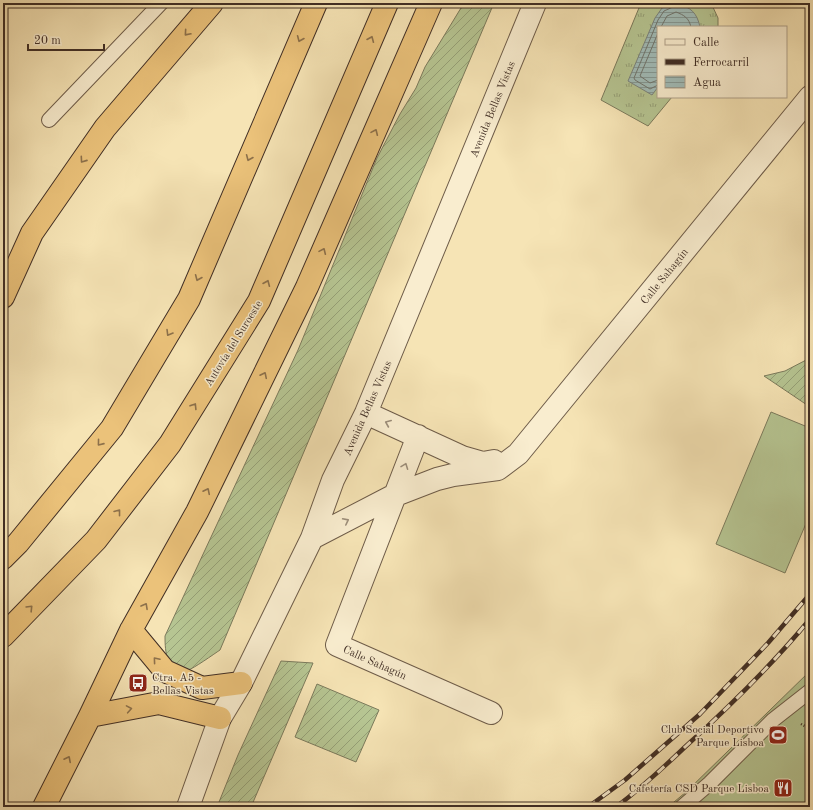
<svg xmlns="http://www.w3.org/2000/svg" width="813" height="810" viewBox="0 0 813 810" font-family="'Old Standard TT',serif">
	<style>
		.grass { fill: url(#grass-tufts); stroke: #7b7a5c }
		.garden { fill: url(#garden-furrows); stroke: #7b7a5c }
		.pitch { fill: #b6c592; stroke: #7b7a5c }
		.water { fill: url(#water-rules); stroke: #7a837d }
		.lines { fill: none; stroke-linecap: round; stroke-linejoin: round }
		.shore { stroke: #70756e; stroke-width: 1 }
		.service-casing { stroke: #6e5c49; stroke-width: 16 }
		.minor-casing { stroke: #6e5c49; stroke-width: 24 }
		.motorway-casing { stroke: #402e25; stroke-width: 24 }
		.path { stroke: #402e25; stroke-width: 2.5; stroke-dasharray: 1 2; stroke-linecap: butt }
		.service { stroke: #f9edcf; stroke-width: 14 }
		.minor { stroke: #f9edcf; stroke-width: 22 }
		.motorway { stroke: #ebc27a; stroke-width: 22 }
		.rail-casing { stroke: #402e25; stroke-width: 4.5 }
		.rail { stroke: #f9edcf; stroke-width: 3; stroke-dasharray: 9; stroke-linecap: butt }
		.oneway { stroke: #8d714b }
		.oneway2 { stroke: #9c8e7a }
		.labels { text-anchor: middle; stroke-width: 3; stroke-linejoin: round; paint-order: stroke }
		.street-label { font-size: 11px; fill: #402e25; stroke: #f9edcf }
		.poi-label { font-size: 11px; fill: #402e25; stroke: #f9edcf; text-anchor: end }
	</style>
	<defs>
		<pattern id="grass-tufts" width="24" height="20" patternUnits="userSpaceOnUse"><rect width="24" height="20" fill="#b6c592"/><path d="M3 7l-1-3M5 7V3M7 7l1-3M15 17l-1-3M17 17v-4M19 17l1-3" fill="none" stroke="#95a077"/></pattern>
		<pattern id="garden-furrows" width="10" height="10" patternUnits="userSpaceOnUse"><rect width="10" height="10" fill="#b6c592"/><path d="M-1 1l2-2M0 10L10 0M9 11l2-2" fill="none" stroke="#95a077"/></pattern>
		<pattern id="water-rules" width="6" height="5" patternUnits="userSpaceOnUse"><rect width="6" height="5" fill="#a1bcb8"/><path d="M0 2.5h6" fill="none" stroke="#859995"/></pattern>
	</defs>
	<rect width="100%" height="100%" fill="#f6e4b5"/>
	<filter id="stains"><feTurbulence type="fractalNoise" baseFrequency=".005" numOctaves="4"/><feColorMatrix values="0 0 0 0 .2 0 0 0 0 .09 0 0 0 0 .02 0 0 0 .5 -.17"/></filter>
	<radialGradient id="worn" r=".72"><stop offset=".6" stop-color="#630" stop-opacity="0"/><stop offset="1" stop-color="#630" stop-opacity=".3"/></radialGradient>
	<path class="grass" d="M641 3H711L718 18V27H658V97H672L648 126 601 100Z"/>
	<path class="garden" d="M464 3H494L220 650C214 654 193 669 188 670 166 672 165 652 165 636L298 350 377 158 400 114 416 88 425 67Z
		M810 358V407L764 376 785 371Z
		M281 661 313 663 251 807H217L238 755Z
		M317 684 379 710 356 762 295 737Z"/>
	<path class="pitch" d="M771 412 810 428V514L785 573 716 544Z
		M810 671V807H668L686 792Z"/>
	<path class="water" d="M677 4C691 7 697 13 700 27H658V87L652 95 628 81 655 18 662 8Z"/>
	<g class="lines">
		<path class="shore" d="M661 27 667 16 676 12C684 15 689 18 691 27
			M658 33 640 76 650 83 658 80
			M658 85 650 89 635 80 634 78 658 20 664 11 673 7 674 3"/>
		<defs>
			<path id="service" d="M49 120 161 3
				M682 807 710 783 773 720 810 691"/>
			<path id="minor" d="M366 413 462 457 483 463 494 461
				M418 436 337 645 491 713
				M312 538 393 496 437 479 453 475 498 469 518 454 810 97
				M188 807 220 718 241 683 312 538 333 480 366 413 535 3"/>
			<path id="motorway" d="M3 297 32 233 105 128 212 3
				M3 558 18 543 112 428 189 299 316 3
				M131 630 165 671 202 688 241 683
				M3 636 96 540 170 444 259 301 387 3
				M90 716 159 703 220 718
				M44 807 90 716 131 630 197 512 307 287 431 3"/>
		</defs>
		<use href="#service" class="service-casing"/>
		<use href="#minor" class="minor-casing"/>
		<use href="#motorway" class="motorway-casing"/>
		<path class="path" d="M801 724 810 729"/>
		<use href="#service" class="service"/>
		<use href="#minor" class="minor"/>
		<use href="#motorway" class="motorway"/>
		<defs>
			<path id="rail" d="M588 807 625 780 700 714 768 643 810 594
				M616 807C640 789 663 768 685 747 729 707 772 665 810 619"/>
		</defs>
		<use href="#rail" class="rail-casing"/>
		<use href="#rail" class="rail"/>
	</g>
	<defs><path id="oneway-chevron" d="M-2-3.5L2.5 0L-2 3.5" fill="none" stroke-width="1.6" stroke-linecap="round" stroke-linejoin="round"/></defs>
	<g class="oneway">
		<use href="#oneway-chevron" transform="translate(187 33) rotate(131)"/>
		<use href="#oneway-chevron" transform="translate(300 39) rotate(113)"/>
		<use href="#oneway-chevron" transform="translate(371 39) rotate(-67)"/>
		<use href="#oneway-chevron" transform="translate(375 132) rotate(-66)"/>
		<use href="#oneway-chevron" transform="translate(249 158) rotate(113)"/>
		<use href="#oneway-chevron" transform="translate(83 160) rotate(125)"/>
		<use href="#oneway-chevron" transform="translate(323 251) rotate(-66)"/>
		<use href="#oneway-chevron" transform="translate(198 278) rotate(113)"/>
		<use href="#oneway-chevron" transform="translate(267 283) rotate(-67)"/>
		<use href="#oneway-chevron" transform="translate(169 333) rotate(121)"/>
		<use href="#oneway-chevron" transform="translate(264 375) rotate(-64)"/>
		<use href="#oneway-chevron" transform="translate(194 406) rotate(-58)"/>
		<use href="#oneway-chevron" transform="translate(100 443) rotate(129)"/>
		<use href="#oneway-chevron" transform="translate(207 491) rotate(-64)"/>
		<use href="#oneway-chevron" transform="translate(118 512) rotate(-52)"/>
		<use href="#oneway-chevron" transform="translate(145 606) rotate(-61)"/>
		<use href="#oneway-chevron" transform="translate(30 608) rotate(-46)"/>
		<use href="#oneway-chevron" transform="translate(156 660) rotate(-130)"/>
		<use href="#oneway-chevron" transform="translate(129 709) rotate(-10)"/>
		<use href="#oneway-chevron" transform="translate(68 759) rotate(-63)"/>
	</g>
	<g class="oneway2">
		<use href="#oneway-chevron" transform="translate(388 423) rotate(-157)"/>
		<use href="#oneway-chevron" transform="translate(405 466) rotate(-69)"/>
		<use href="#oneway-chevron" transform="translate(346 521) rotate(-27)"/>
	</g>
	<defs>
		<symbol id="bus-square" viewBox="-11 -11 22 22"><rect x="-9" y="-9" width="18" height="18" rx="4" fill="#8f2418" stroke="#f9edcf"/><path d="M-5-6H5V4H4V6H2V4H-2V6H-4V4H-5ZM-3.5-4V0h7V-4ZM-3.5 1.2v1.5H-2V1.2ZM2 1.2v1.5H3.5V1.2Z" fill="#fff"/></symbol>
		<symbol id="stadium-square" viewBox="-11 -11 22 22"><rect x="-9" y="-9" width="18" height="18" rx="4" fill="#8f2418" stroke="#f9edcf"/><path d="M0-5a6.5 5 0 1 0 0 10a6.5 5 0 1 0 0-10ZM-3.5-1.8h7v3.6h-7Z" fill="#fff"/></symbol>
		<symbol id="restaurant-square" viewBox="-11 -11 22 22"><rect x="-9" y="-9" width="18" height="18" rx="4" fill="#8f2418" stroke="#f9edcf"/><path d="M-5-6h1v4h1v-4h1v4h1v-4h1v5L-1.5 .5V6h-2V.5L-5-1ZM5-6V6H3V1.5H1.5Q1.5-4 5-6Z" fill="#fff"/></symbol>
	</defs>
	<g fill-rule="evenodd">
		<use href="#bus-square" x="127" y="672" width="22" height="22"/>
		<use href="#stadium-square" x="767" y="724" width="22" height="22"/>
		<use href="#restaurant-square" x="772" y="777" width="22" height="22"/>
	</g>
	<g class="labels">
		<g class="street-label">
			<text transform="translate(492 109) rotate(-68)" y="4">Avenida Bellas Vistas</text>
			<text transform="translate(664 276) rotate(-51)" y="4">Calle Sahagún</text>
			<text transform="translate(233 343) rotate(-58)" y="4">Autovía del Suroeste</text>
			<text transform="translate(367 408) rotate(-66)" y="4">Avenida Bellas Vistas</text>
			<text transform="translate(375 662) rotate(24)" y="4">Calle Sahagún</text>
		</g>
		<g class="poi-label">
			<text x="152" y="681" text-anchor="start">Ctra. A5 -<tspan x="152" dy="13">Bellas Vistas</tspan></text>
			<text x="764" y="733">Club Social Deportivo<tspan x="764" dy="13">Parque Lisboa</tspan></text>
			<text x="769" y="792">Cafetería CSD Parque Lisboa</text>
		</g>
	</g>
	<rect width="813" height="810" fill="none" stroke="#f6e4b5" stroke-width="16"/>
	<rect x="4" y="4" width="805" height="802" fill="none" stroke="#402e25" stroke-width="2"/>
	<rect x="8" y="8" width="797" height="794" fill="none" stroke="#402e25"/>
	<rect x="657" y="26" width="130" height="72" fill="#f9edcf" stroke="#afa18b"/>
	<rect x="665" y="39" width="20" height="6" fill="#f9edcf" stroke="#afa18b"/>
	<text x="693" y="46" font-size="12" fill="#402e25">Calle</text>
	<rect x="665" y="59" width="20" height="6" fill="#402e25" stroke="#afa18b"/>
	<text x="693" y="66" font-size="12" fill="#402e25">Ferrocarril</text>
	<rect x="665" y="76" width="20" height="12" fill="url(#water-rules)" stroke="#afa18b"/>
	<text x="693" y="86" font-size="12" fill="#402e25">Agua</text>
	<path d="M28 44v6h76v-6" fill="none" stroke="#402e25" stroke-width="2"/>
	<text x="34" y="44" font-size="12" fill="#402e25" stroke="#f9edcf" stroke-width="3" paint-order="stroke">20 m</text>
	<rect width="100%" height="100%" filter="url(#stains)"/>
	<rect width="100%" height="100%" fill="url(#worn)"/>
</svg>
